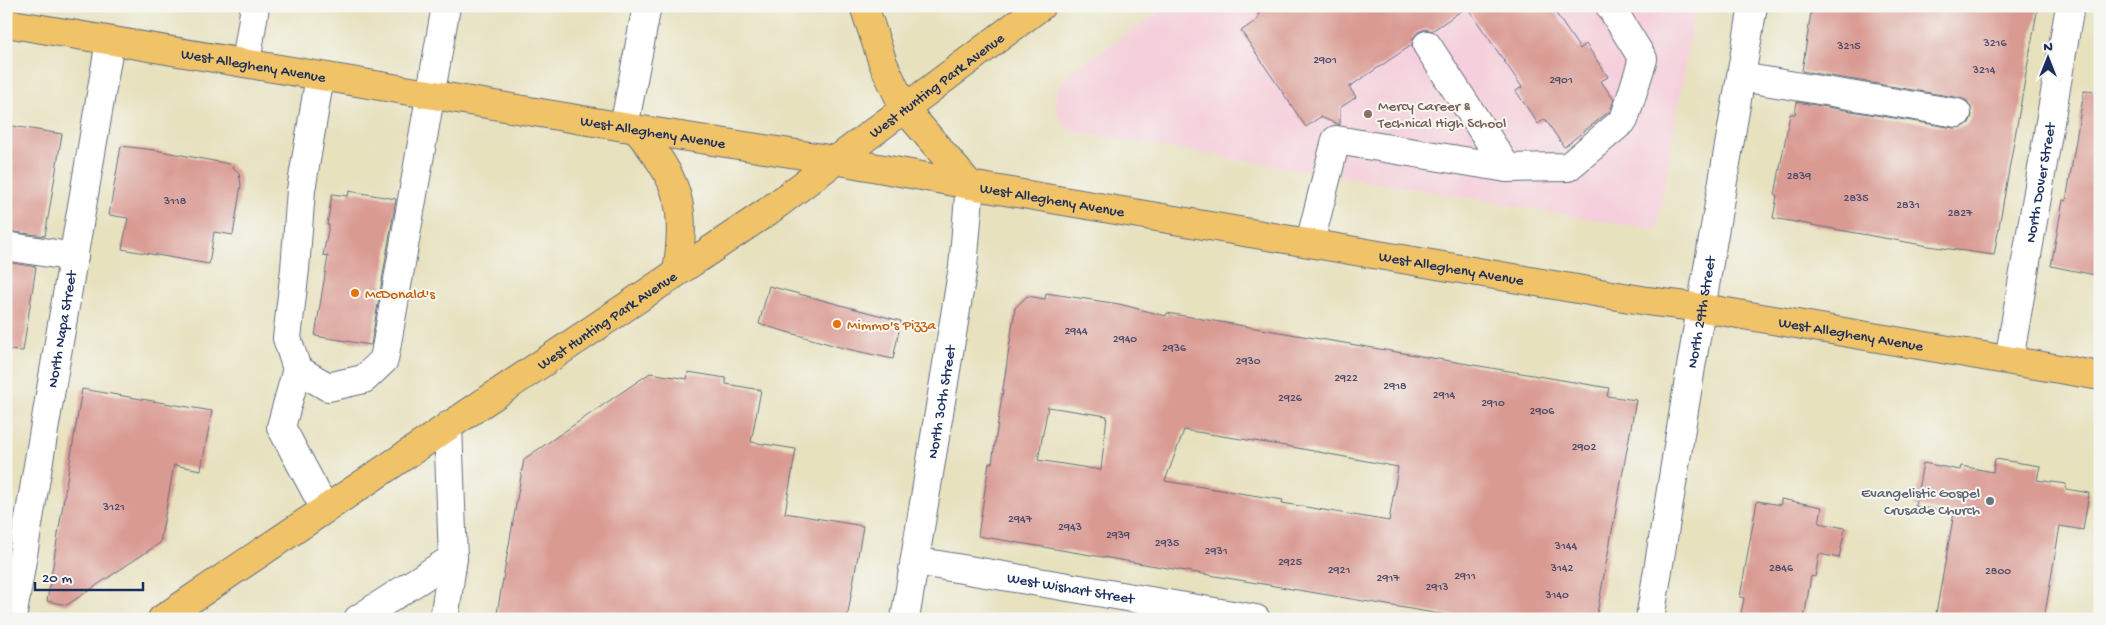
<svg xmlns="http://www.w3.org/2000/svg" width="2106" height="625" viewBox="0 0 2106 625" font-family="'Gochi Hand',sans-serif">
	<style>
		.built { fill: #f5cfdb }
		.building { fill: #d99a92; fill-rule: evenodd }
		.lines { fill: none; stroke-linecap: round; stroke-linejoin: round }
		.minor-casing { stroke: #626d80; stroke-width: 30 }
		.major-casing { stroke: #626d80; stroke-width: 30 }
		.minor { stroke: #fff; stroke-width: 28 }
		.major { stroke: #f0c369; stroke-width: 28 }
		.education-dot { fill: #8d6e63; stroke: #f6f6f2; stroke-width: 2 }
		.food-dot { fill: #e8710a; stroke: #f6f6f2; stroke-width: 2 }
		.worship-dot { fill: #6b7280; stroke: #f6f6f2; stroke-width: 2 }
		.labels { text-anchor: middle; stroke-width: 4; stroke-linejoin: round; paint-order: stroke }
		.number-label { font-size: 12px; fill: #4a4a6b }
		.street-label { font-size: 15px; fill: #1b2f5e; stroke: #f6f6f2 }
		.education-label { font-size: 15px; fill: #785e54; stroke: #f6f6f2; text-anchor: start }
		.food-label { font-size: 15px; fill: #c56008; stroke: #f6f6f2; text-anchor: start }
		.worship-label { font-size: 15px; fill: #5b616d; stroke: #f6f6f2; text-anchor: end }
	</style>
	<rect width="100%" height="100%" fill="#f6f6f2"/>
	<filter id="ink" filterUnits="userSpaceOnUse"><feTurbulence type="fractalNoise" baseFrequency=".02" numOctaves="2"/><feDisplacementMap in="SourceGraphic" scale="10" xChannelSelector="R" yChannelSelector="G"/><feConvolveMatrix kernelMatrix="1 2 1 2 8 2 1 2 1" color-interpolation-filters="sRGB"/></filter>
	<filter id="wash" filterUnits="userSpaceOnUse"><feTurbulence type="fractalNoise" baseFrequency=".0096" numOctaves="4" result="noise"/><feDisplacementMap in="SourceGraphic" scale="20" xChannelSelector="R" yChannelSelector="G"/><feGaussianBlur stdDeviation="1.12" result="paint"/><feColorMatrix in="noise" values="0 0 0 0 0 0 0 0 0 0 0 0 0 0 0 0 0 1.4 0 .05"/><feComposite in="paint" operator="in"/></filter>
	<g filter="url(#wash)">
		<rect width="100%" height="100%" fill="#e7e1be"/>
		<path class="built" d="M1169 6H1695L1657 230 1074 132 1062 123 1055 105 1058 89 1067 74Z"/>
		<g id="blocks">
			<path class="building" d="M1259 6 1273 9 1277 6H1551L1580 49 1586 44 1608 77 1601 81 1614 100 1610 111 1564 147 1545 119 1538 124 1516 91 1522 87 1467 7 1432 31 1426 29 1418 32 1413 38 1412 45 1349 87 1356 97 1340 108V125L1320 117 1306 127 1241 31 1258 19Z
				M1812 6H2038L1994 255 1928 246 1773 218 1777 196 1775 195 1790 114H1795L1797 102 1954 128 1963 127 1969 123 1972 116 1971 107 1967 101 1960 98 1802 71Z
				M2084 91 2100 92V276L2051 266 2063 200 2066 201Z
				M6 125 62 134 45 236 6 231Z
				M121 146 155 150 230 164 239 173 241 185 233 235 214 232 209 264 122 249 128 218 109 215Z
				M349 191 396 199 371 345 315 336 328 256 323 255 329 225H327L332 194 348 196Z
				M6 262 36 267 23 351 6 350Z
				M769 286 901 321 893 359 843 348 759 324Z
				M1046 293 1119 304 1166 316 1167 313 1609 388 1607 396 1636 400 1596 619H1470L978 536 989 463H992L1015 308 1027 296 1045 299ZM1048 407 1107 416 1101 470 1038 460ZM1184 430 1292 447 1398 467 1389 521 1282 503 1283 500 1165 481Z
				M688 372 726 378V384L761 390 751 442 796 449 785 513 863 526 847 619H496L524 459 650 373 687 379Z
				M82 389 212 411 201 470 174 465 160 543 67 605 47 601Z
				M1995 459 2040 466 2037 480 2066 484V489L2089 493 2083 530 2060 526 2044 619H1935L1954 513 1915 506 1923 463 1960 470 1961 466 1993 472Z
				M1781 499 1822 507 1819 523 1845 528 1839 558 1819 554 1815 577 1811 576 1804 619H1771L1741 613 1744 598 1740 597 1757 501 1781 505Z"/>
		</g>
	</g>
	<g filter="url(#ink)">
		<use href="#blocks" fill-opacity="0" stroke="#626d80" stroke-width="1"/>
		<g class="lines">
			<defs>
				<g id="minor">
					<path d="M246 63 255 6"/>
					<path d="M320 76 301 190 295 269 287 338 297 369 328 387 364 379 384 360 446 6"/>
					<path d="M1741 77 1957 113"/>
					<path d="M624 127 647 6"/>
					<path d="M1507 168 1568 167 1624 120 1643 59 1610 6"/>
					<path d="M1310 242 1336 140 1507 168 1427 45"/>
					<path d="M6 246 74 257"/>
					<path id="s1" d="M2009 360 2070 6"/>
					<path d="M297 369 281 427 325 509"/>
					<path d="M448 426 453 558"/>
					<path id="s2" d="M915 561 1256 619"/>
					<path id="s3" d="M12 619 110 41"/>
					<path d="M358 619 453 558 444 619"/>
					<path id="s4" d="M905 619 963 267 970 185"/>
					<path id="s5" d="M1650 619 1691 367 1753 6"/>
				</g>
				<g id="major">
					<path d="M864 6 883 63 904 108 970 185"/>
					<path id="s6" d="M6 23 636 129 835 160 970 185 1647 301 1703 308 2100 376"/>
					<path d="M636 129C679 180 687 206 677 272"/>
					<path id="s7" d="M162 619 767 212 1041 6"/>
				</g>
			</defs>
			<use href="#minor" class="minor-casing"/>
			<use href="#major" class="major-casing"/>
			<use href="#minor" class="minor"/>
			<use href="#major" class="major"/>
		</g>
	</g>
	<circle class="education-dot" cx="1368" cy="114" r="5"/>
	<g class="food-dot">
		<circle cx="355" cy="293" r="5"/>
		<circle cx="837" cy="324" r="5"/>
	</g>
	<circle class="worship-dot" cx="1990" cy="501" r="5"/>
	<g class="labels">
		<g class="number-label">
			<text x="1995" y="46">3216</text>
			<text x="1849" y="49">3215</text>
			<text x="1325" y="63">2901</text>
			<text x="1984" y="73">3214</text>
			<text x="1561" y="83">2901</text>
			<text x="1799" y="179">2839</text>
			<text x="1856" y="201">2835</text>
			<text x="175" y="204">3118</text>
			<text x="1908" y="208">2831</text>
			<text x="1960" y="216">2827</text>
			<text x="1076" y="334">2944</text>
			<text x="1125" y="342">2940</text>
			<text x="1174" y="351">2936</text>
			<text x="1248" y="364">2930</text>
			<text x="1346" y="381">2922</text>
			<text x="1395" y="389">2918</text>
			<text x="1444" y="398">2914</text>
			<text x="1290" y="401">2926</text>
			<text x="1493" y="406">2910</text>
			<text x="1542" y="414">2906</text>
			<text x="1584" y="450">2902</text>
			<text x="114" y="510">3121</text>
			<text x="1020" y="522">2947</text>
			<text x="1070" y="530">2943</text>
			<text x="1118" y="538">2939</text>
			<text x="1167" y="546">2935</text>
			<text x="1566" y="549">3144</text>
			<text x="1216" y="554">2931</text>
			<text x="1290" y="565">2925</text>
			<text x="1562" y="571">3142</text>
			<text x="1781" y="571">2846</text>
			<text x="1339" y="573">2921</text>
			<text x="1998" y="574">2800</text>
			<text x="1465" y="579">2911</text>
			<text x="1388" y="581">2917</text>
			<text x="1437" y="590">2913</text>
			<text x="1557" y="598">3140</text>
		</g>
		<g class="street-label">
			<text dy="5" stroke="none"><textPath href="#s6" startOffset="251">West Allegheny Avenue</textPath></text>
			<text dy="5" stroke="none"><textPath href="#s7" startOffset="941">West Hunting Park Avenue</textPath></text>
			<text dy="5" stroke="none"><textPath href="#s6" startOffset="656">West Allegheny Avenue</textPath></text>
			<text dy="5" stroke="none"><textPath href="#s1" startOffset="180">North Dover Street</textPath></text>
			<text dy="5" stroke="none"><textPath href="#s6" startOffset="1061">West Allegheny Avenue</textPath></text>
			<text dy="5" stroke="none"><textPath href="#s6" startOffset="1466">West Allegheny Avenue</textPath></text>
			<text dy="5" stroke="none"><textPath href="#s5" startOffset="311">North 29th Street</textPath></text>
			<text dy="5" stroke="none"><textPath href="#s7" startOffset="536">West Hunting Park Avenue</textPath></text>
			<text dy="5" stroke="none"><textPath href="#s3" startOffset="294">North Napa Street</textPath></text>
			<text dy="5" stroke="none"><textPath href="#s6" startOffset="1871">West Allegheny Avenue</textPath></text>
			<text dy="5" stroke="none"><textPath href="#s4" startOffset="220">North 30th Street</textPath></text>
			<text dy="5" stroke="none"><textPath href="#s2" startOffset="158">West Wishart Street</textPath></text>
		</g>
		<g class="education-label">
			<text x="1378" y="110">Mercy Career &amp;<tspan x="1378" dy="17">Technical High School</tspan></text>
		</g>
		<g class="food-label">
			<text x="365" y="298">McDonald's</text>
			<text x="847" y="329">Mimmo's Pizza</text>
		</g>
		<g class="worship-label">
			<text x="1980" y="497">Evangelistic Gospel<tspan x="1980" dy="17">Crusade Church</tspan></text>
		</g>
	</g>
	<rect width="2106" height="625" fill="none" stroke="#f6f6f2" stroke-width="25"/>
	<g transform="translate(2048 58)" stroke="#f6f6f2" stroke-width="4" paint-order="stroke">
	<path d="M0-4L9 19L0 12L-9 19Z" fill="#1b2f5e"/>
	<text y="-8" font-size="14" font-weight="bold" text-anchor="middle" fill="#1b2f5e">N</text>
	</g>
	<path d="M35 582v8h108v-8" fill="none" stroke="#1b2f5e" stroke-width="2.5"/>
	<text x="42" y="582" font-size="15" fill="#1b2f5e" stroke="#f6f6f2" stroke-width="4" paint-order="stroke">20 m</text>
</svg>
